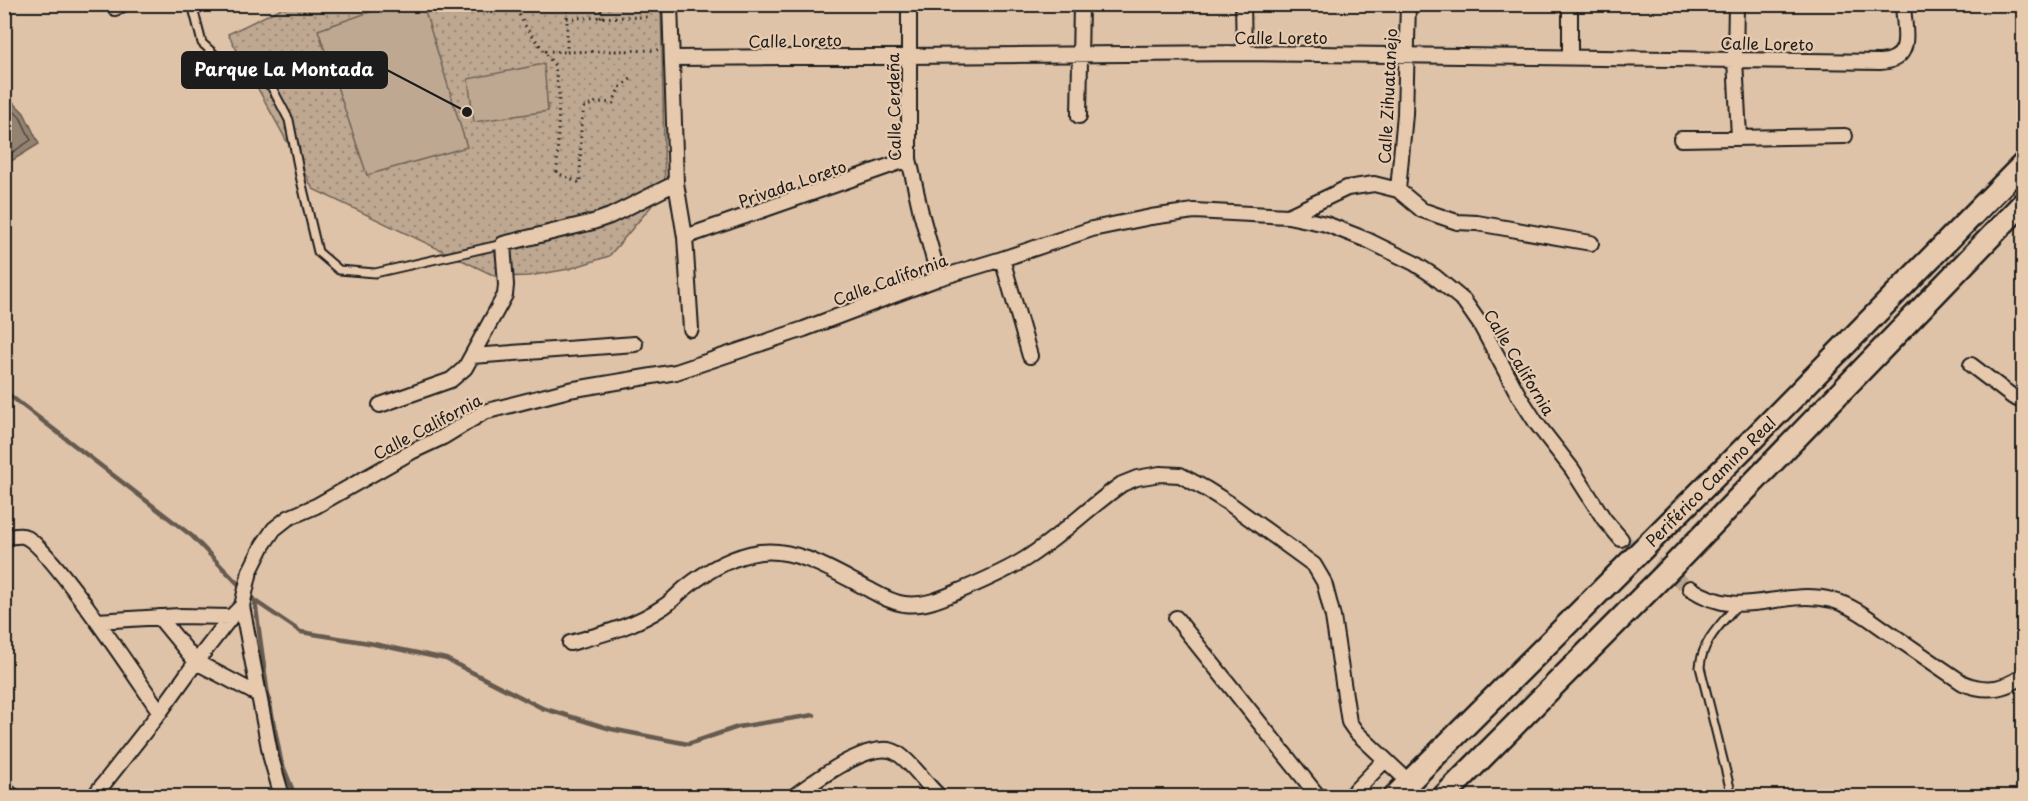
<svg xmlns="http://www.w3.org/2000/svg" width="2028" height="801" font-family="'Playpen Sans',sans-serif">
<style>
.grass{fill:url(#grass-dots);stroke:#6e6256;stroke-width:1.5}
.garden{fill:#bfa891;stroke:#6e6256;stroke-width:1.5}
.water{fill:#958372;stroke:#655a50;stroke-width:1.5}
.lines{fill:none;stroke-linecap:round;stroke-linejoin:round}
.shore{stroke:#4c453e;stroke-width:1.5}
.stream{stroke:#655a50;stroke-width:4.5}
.minor-tunnel{stroke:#b8a28c;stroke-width:14;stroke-dasharray:14 7;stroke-linecap:butt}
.service-casing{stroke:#1c1c1c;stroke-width:11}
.minor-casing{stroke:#1c1c1c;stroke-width:18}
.trunk-casing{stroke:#1c1c1c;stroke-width:26}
.path{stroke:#1c1c1c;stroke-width:3;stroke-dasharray:1.5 4.5;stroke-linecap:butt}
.service{stroke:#e7caae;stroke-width:7}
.minor{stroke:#e7caae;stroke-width:14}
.trunk{stroke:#e7caae;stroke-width:21}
.labels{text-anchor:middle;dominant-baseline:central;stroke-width:4.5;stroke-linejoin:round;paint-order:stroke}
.street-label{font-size:16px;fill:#1c1c1c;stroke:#e7caae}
.leader{fill:none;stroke:#1c1c1c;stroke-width:2}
.callout-dot{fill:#1c1c1c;stroke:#e7caae;stroke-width:2}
.callout{fill:#1c1c1c;stroke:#1c1c1c;stroke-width:2}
.callout-label{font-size:18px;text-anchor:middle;font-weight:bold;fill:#fff}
</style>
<defs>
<pattern id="grass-dots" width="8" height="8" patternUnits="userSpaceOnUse" patternTransform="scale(1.5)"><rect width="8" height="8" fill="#bfa891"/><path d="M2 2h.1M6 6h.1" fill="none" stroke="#9a8876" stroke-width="1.8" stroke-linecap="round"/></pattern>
</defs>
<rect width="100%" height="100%" fill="#dfc3a8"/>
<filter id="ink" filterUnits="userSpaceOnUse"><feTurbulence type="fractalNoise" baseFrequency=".0167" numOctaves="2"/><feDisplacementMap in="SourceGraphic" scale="12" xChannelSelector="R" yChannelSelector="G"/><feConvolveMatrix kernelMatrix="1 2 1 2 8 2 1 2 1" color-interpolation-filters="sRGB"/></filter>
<g filter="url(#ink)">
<!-- grass -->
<path class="grass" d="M288,5H661L665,190L609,256L569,269L529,276L497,277L313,189L228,34Z"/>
<!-- garden -->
<path class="garden" d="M390,5H423L467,147L367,175L318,30Z
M544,64L548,111L474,122L468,79Z"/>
<!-- water -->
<path class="water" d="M5,94L24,113L39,144L5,165Z"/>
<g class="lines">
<!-- shore -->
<path class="shore" d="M4,102L20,117L31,140L4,158"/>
<!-- stream -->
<path class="stream" d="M4,391L192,536L242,588
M248,594L255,601L267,689L281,761L295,796
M255,601L301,632L369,643L446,659L542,708L611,729L688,744L738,727L814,715"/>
<!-- minor-tunnel -->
<path class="minor-tunnel" d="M1621,539L1690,588"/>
<!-- service casing -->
<g class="service-casing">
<path id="service" d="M192,4L202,43L223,62L271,86L289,120L300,176L318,252L339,270L375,273L503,244
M1732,796L1700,667C1702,641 1721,624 1737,605"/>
</g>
<!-- minor casing -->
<g class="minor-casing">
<path id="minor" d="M670,4L676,183L685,237L691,329
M909,4V159L921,213L939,278
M1243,4L1244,53
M1736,4L1735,59L1739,137
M115,8L123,4
M1570,57V4
M672,58L1244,53L1880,62C1915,60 1904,31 1903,4
M1079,116L1081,4
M1681,139L1845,136
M1398,190L1405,114L1408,4
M1288,216L1347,188L1374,184L1398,190L1422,210L1457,222L1477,223L1591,243
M685,237L909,159
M1002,259L1030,356
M472,356L635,344
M1971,365L2013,397L2024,402
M380,405L451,380L465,368L505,295L506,285L503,244L593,222L610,216L676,183
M4,537C10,537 18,535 23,536C48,542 140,684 160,712
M1690,588C1742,623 1779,587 1832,600C1854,606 1872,621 1891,634C1915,650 1939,667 1963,683C1984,692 2005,690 2024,675
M242,606L271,758L282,796
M159,617L196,662L259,695
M1176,618L1318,796
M97,621L179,616L231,617
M570,643C603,634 635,626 663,607C671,602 677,595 684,589C705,572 732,556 760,552C798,547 838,574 870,590C881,596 891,602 904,604C925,607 945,597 964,589C985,580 1006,571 1025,559C1060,537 1089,507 1122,484L1137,478L1160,474L1180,475L1206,489L1230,504L1314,565L1324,582L1333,617L1349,722L1356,732L1409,782
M4,789L13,796
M94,796L160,712L196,662L231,617L242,606L250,571L263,545L274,529L288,518L316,506L413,451L443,437L484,412L569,390L676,372L804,329L939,278L1002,259L1092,229L1151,217L1194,211L1288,216L1326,224L1367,240L1414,263L1434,276L1464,301L1480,324L1519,396L1537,424L1572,469L1604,519L1621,539
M794,796C814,782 872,737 897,753C914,764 924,783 939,796
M1350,796L1385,760"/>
</g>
<!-- trunk casing -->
<g class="trunk-casing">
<path id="trunk" d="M1395,796L1747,445L2024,163
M1444,796L1664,575L2024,202"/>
</g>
<!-- path -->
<path class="path" d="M514,4L524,24L555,66L559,95L557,173L580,183L581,126L584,108L596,102L613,103L619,88L632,78
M567,4V52L658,50
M601,4V18
M567,18L647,17
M545,51L567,52"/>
<!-- service -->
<use href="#service" class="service"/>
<!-- minor -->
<use href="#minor" class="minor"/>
<!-- trunk -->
<use href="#trunk" class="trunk"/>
</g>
</g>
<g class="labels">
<!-- street labels -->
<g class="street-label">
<text x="1281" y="37">Calle Loreto</text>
<text transform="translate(795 40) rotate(-1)">Calle Loreto</text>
<text transform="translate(1767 43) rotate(1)">Calle Loreto</text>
<text transform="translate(1387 96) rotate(-87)">Calle Zihuatanejo</text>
<text transform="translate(893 107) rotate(-91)">Calle Cerdeña</text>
<text transform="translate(792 183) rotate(-19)">Privada Loreto</text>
<text transform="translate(890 279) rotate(-20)">Calle California</text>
<text transform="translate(1520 362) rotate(59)">Calle California</text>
<text transform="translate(427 426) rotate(-28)">Calle California</text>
<text transform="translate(1710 481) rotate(-45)">Periférico Camino Real</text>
</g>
</g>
<!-- callouts -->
<path class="leader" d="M467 112L387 70"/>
<circle class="callout-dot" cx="467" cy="112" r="6"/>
<rect class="callout" x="182" y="52" width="205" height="36" rx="6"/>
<g class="callout-label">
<text x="284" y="76">Parque La Montada</text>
</g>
<!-- margin -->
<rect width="2028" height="801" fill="none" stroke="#e7caae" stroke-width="24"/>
<rect x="12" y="12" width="2004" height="777" fill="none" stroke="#1c1c1c" stroke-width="2" filter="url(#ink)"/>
</svg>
